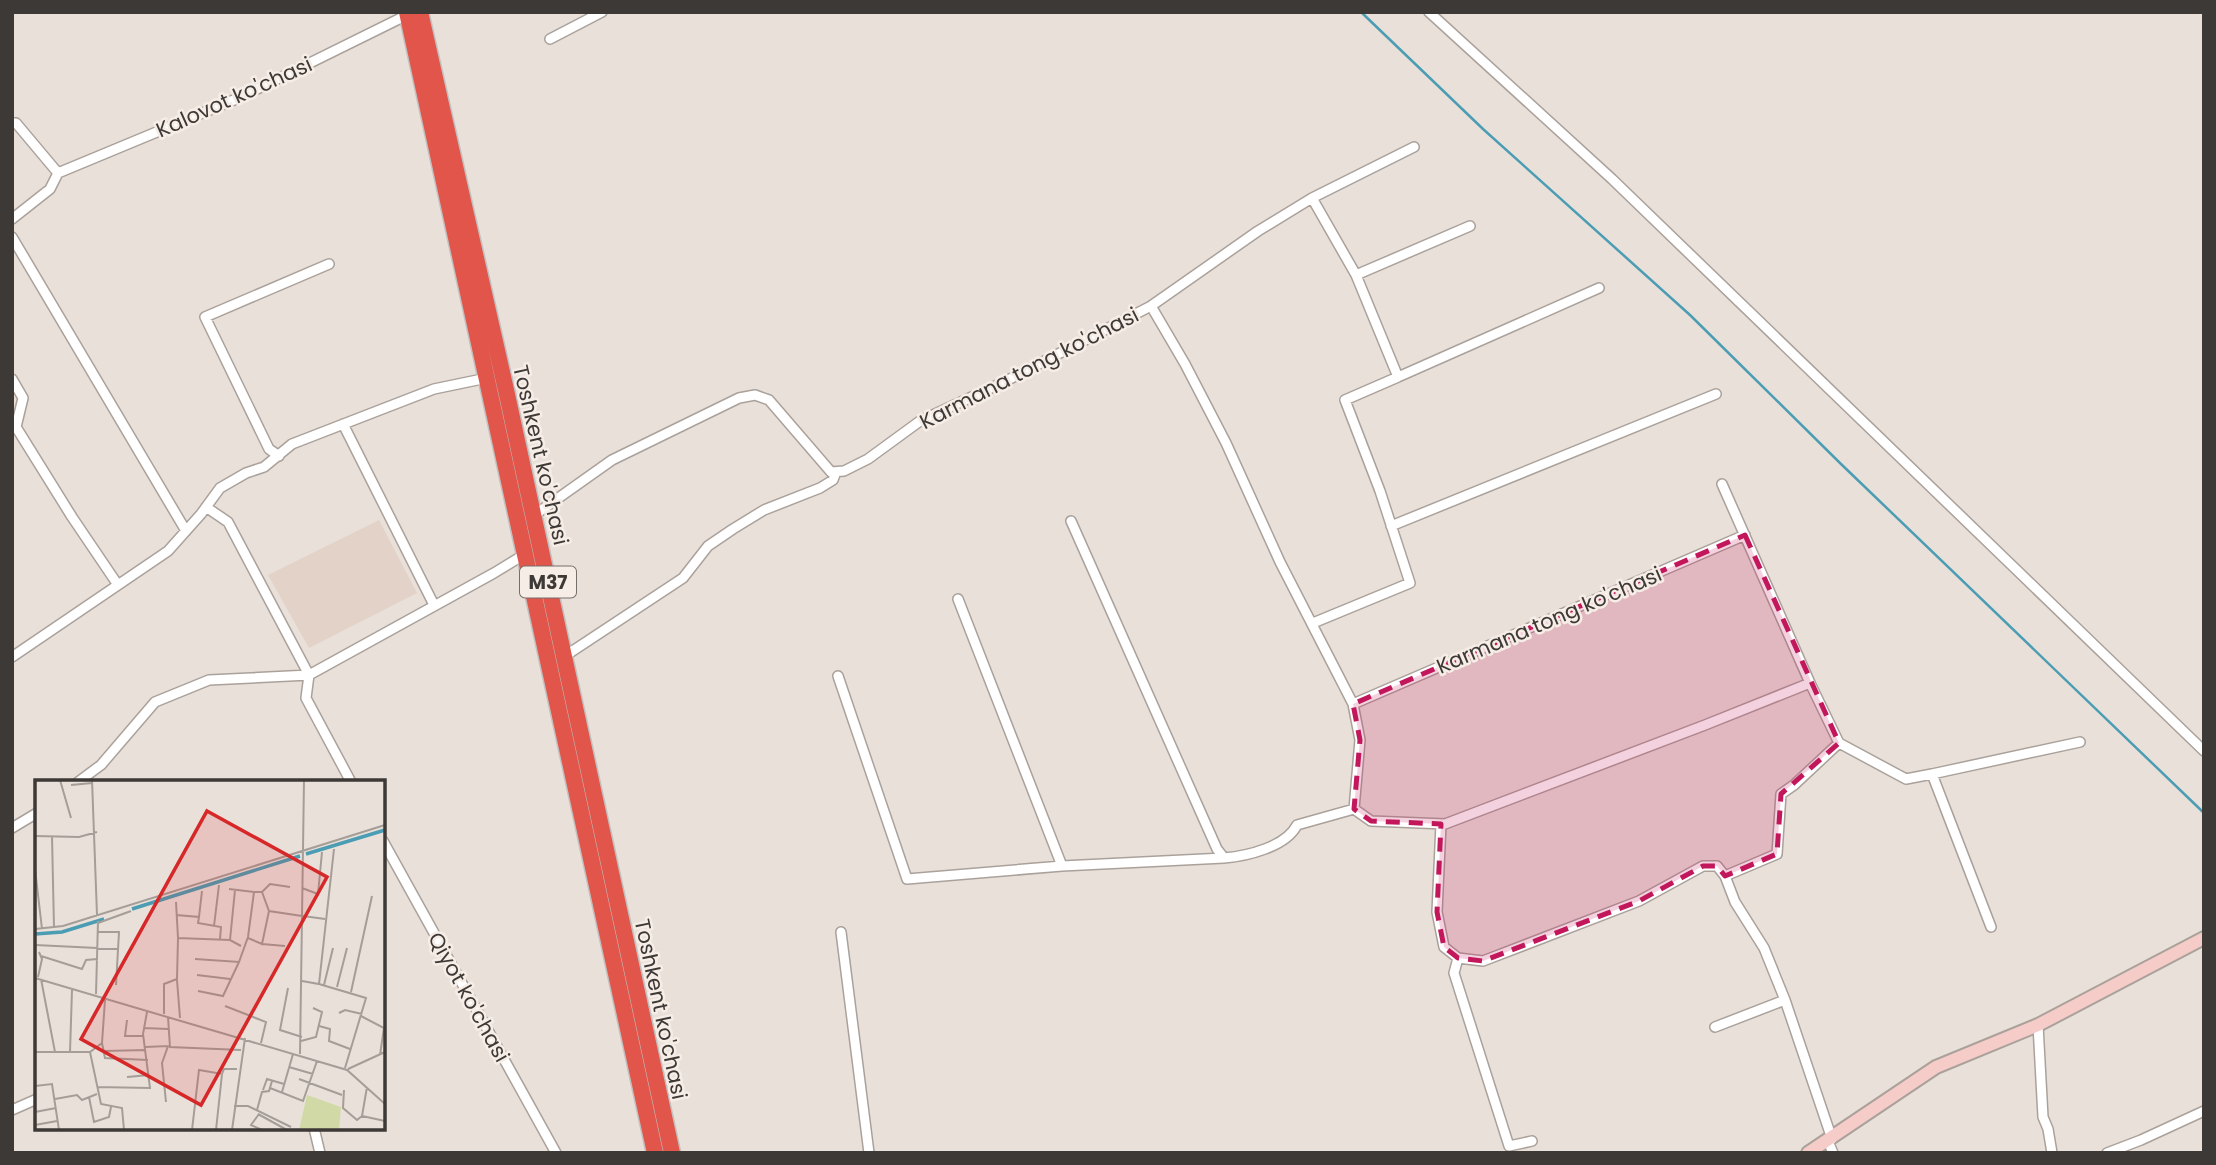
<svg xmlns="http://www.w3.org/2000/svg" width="2216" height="1165" font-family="Poppins,sans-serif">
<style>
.built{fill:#e3d2c8}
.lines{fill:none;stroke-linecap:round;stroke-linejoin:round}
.stream{stroke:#4b9db3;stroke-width:2.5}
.street-casing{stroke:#aaa19b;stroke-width:12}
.secondary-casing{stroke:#aaa19b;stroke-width:16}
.highway-casing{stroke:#c1c0bf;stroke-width:19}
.street{stroke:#fff;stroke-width:9}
.secondary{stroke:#f6ccc9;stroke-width:12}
.highway{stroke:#e1554a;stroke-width:16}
.marked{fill:#c2185b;fill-opacity:0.2;stroke:#c2185b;stroke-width:5;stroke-dasharray:14 9;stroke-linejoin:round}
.labels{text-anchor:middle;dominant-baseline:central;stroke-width:5;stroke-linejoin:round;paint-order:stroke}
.shield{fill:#f7ede7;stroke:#756f6b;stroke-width:2}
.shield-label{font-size:19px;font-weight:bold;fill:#3d3936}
.street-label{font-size:21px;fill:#3d3936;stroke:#f7ede7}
.inset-river{fill:none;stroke:#4b9db3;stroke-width:3.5}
.inset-road{fill:none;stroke:#a59d98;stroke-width:2}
.view{fill:#d62828;fill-opacity:0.15;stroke:#d62828;stroke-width:3.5}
.inset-edge{fill:none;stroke:#3d3936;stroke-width:3.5}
</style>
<rect width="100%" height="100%" fill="#eae0da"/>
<!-- built -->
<path class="built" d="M379,520L417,593L309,648L268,575Z"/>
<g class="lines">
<!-- stream -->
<path class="stream" d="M1361,12L1483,129L1690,315L1841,464L2204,813"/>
<!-- street casing -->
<g class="street-casing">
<path id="street" d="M1429,12L1612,179L2204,751
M550,39L602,12
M12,123H16L58,173L241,97L407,15
M1312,198L1356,275L1398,377L1345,400L1380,491L1410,583L1313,623
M12,219L50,189L58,173
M12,237L186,531
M1356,275L1470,226
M1151,306L1258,231L1312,198L1414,147
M1398,377L1599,288
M12,379L23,398L16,427L72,517L118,585
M343,424L434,605
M279,456L269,449L205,317L329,264
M1722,484L1810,683
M533,516L612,460L739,398L755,395L769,400L831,472L844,471L868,459L920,421L1004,382L1151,306L1185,364L1226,443L1280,562L1353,704L1360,740L1354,809
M1071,521L1217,849L1224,858C1247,856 1286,847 1297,825L1354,809
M1391,526L1716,394
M958,599L1062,866
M565,656L683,578L708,546L733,529L764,510L820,488L833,480L836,472
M12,657L168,551L201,514L220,488L246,473L264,467L292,444L434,389L487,378
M838,676L907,879L1062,866L1224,858
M1353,704L1745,535
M1839,743L1906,779L1932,774L1991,927
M1932,774L2080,742
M78,782L101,765L155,702L209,680L309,675L228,522L206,507
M351,782L306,698L309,675L494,573L525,554
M1354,809L1371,821L1445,824L1705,725L1810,683L1839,743L1794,785L1781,794L1777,854L1725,876L1735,902L1764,948L1785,1000L1832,1139
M1441,824L1437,912L1444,947L1458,958L1483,961L1639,901L1703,866H1717L1725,876
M12,828L37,813
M383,841L556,1153
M841,932L869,1153
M1458,958L1454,973L1509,1146L1532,1141
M2038,1025L2043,1117L2048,1129L2052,1153
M1715,1027L1785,1000
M12,1110L37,1099
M314,1128L320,1153
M1828,1141L1833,1153
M2107,1153L2141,1140L2204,1111"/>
</g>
<!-- secondary casing -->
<g class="secondary-casing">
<path id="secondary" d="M1808,1153L1936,1067L2038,1025L2204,938"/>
</g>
<!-- highway casing -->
<g class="highway-casing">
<path id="highway" d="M407,12L655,1153
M420,12L506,390L672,1153"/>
</g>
<!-- street -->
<use href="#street" class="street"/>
<!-- secondary -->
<use href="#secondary" class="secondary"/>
<!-- highway -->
<use href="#highway" class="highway"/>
</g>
<!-- marked area -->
<path class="marked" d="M1745,535L1839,743L1781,794L1777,854L1725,876L1717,866H1703L1639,901L1483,961L1458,958L1444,947L1437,912L1441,824L1371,821L1354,809L1360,740L1353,704Z"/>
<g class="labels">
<!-- shield labels -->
<rect class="shield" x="520" y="566.5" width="56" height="31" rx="5"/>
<g class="shield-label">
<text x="548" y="582">M37</text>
</g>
<!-- street labels -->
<g class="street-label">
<text transform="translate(234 97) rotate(-24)">Kalovot ko'chasi</text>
<text transform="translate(1029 368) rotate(-27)">Karmana tong ko'chasi</text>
<text transform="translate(541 455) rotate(77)">Toshkent ko'chasi</text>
<text transform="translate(1549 620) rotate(-23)">Karmana tong ko'chasi</text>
<text transform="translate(469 997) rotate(61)">Qiyot ko'chasi</text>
<text transform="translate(661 1009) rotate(78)">Toshkent ko'chasi</text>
</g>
</g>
<!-- overview -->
<g transform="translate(35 780)">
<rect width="350" height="350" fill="#eae0da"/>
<path d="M272,315L306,327L304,350H264Z" fill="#d1daa6"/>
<path class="inset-river" d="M271,74L350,50M97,129L265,76M0,154L27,152L69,139"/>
<path class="inset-road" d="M25,0L36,38M57,0L62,135M36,5L57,3M0,56L44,57L62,52M17,56L19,148M0,89L7,149M267,108L283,114L287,72M194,109L219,112M227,112L235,104L255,107M141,122L143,158M141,135L164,137L163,143L186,147L185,159M268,136L290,139M164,137L167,111M63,143L96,131M179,146L184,105M0,149L28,146L350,45M63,152H84L81,205M213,158L227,164L234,131M195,160L200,110M227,164L250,166M0,165L83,169M6,176L47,189L51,180L63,179M160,179L204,182L213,157L219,112H227L234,131L267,136M162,195L195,199M3,197L7,179L4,172M0,198L312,290L350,324M6,199L20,272M142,200L145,238M267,201L284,204L299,69M284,204L331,218L310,288M289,205L298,168M302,207L312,168M253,208L245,250L267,257M163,211L188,216L204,182M316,212L337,116M61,214L63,141M190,226L231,242L226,263M304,233L310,230L327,234M129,234V204L142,199L143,158L195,160L206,166M326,236L349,248L345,275M133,237L135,267L206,270M92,240L90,256H109M284,246L295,249L294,261L315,269M109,248L133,249M266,261L281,257L287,232L278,228M67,263L70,278L113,280M110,267L133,266L127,283L131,322M69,271L111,270M0,272H55L67,263L70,220M35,272L37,210M55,272L66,324L87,328L89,350M265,274L269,0M254,287L278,294M313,289L350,272M92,297L114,295M264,299L307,315M0,306L17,304L24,350M62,307L115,308L108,254L112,232M332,307L327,336L350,341M235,308L268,321L282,281M228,310L232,299L249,304M309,310L308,328L322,340L327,336M247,312L258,274M54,317L59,342L74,337L76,327M20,319L42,315L47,320L62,314M199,326H213L256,347M222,330L227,312L234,311L237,301M0,332L21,328M223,334L252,350M224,334L216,345L227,350M0,345L22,341M56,350H84M157,350L164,290L187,294L189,289H202M181,350L187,294M197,350L210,258"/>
<path class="view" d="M172,31L292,97L166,325L46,259Z"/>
<rect width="350" height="350" class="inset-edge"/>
</g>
<!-- border -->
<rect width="2216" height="1165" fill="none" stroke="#3d3936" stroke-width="28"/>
</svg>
